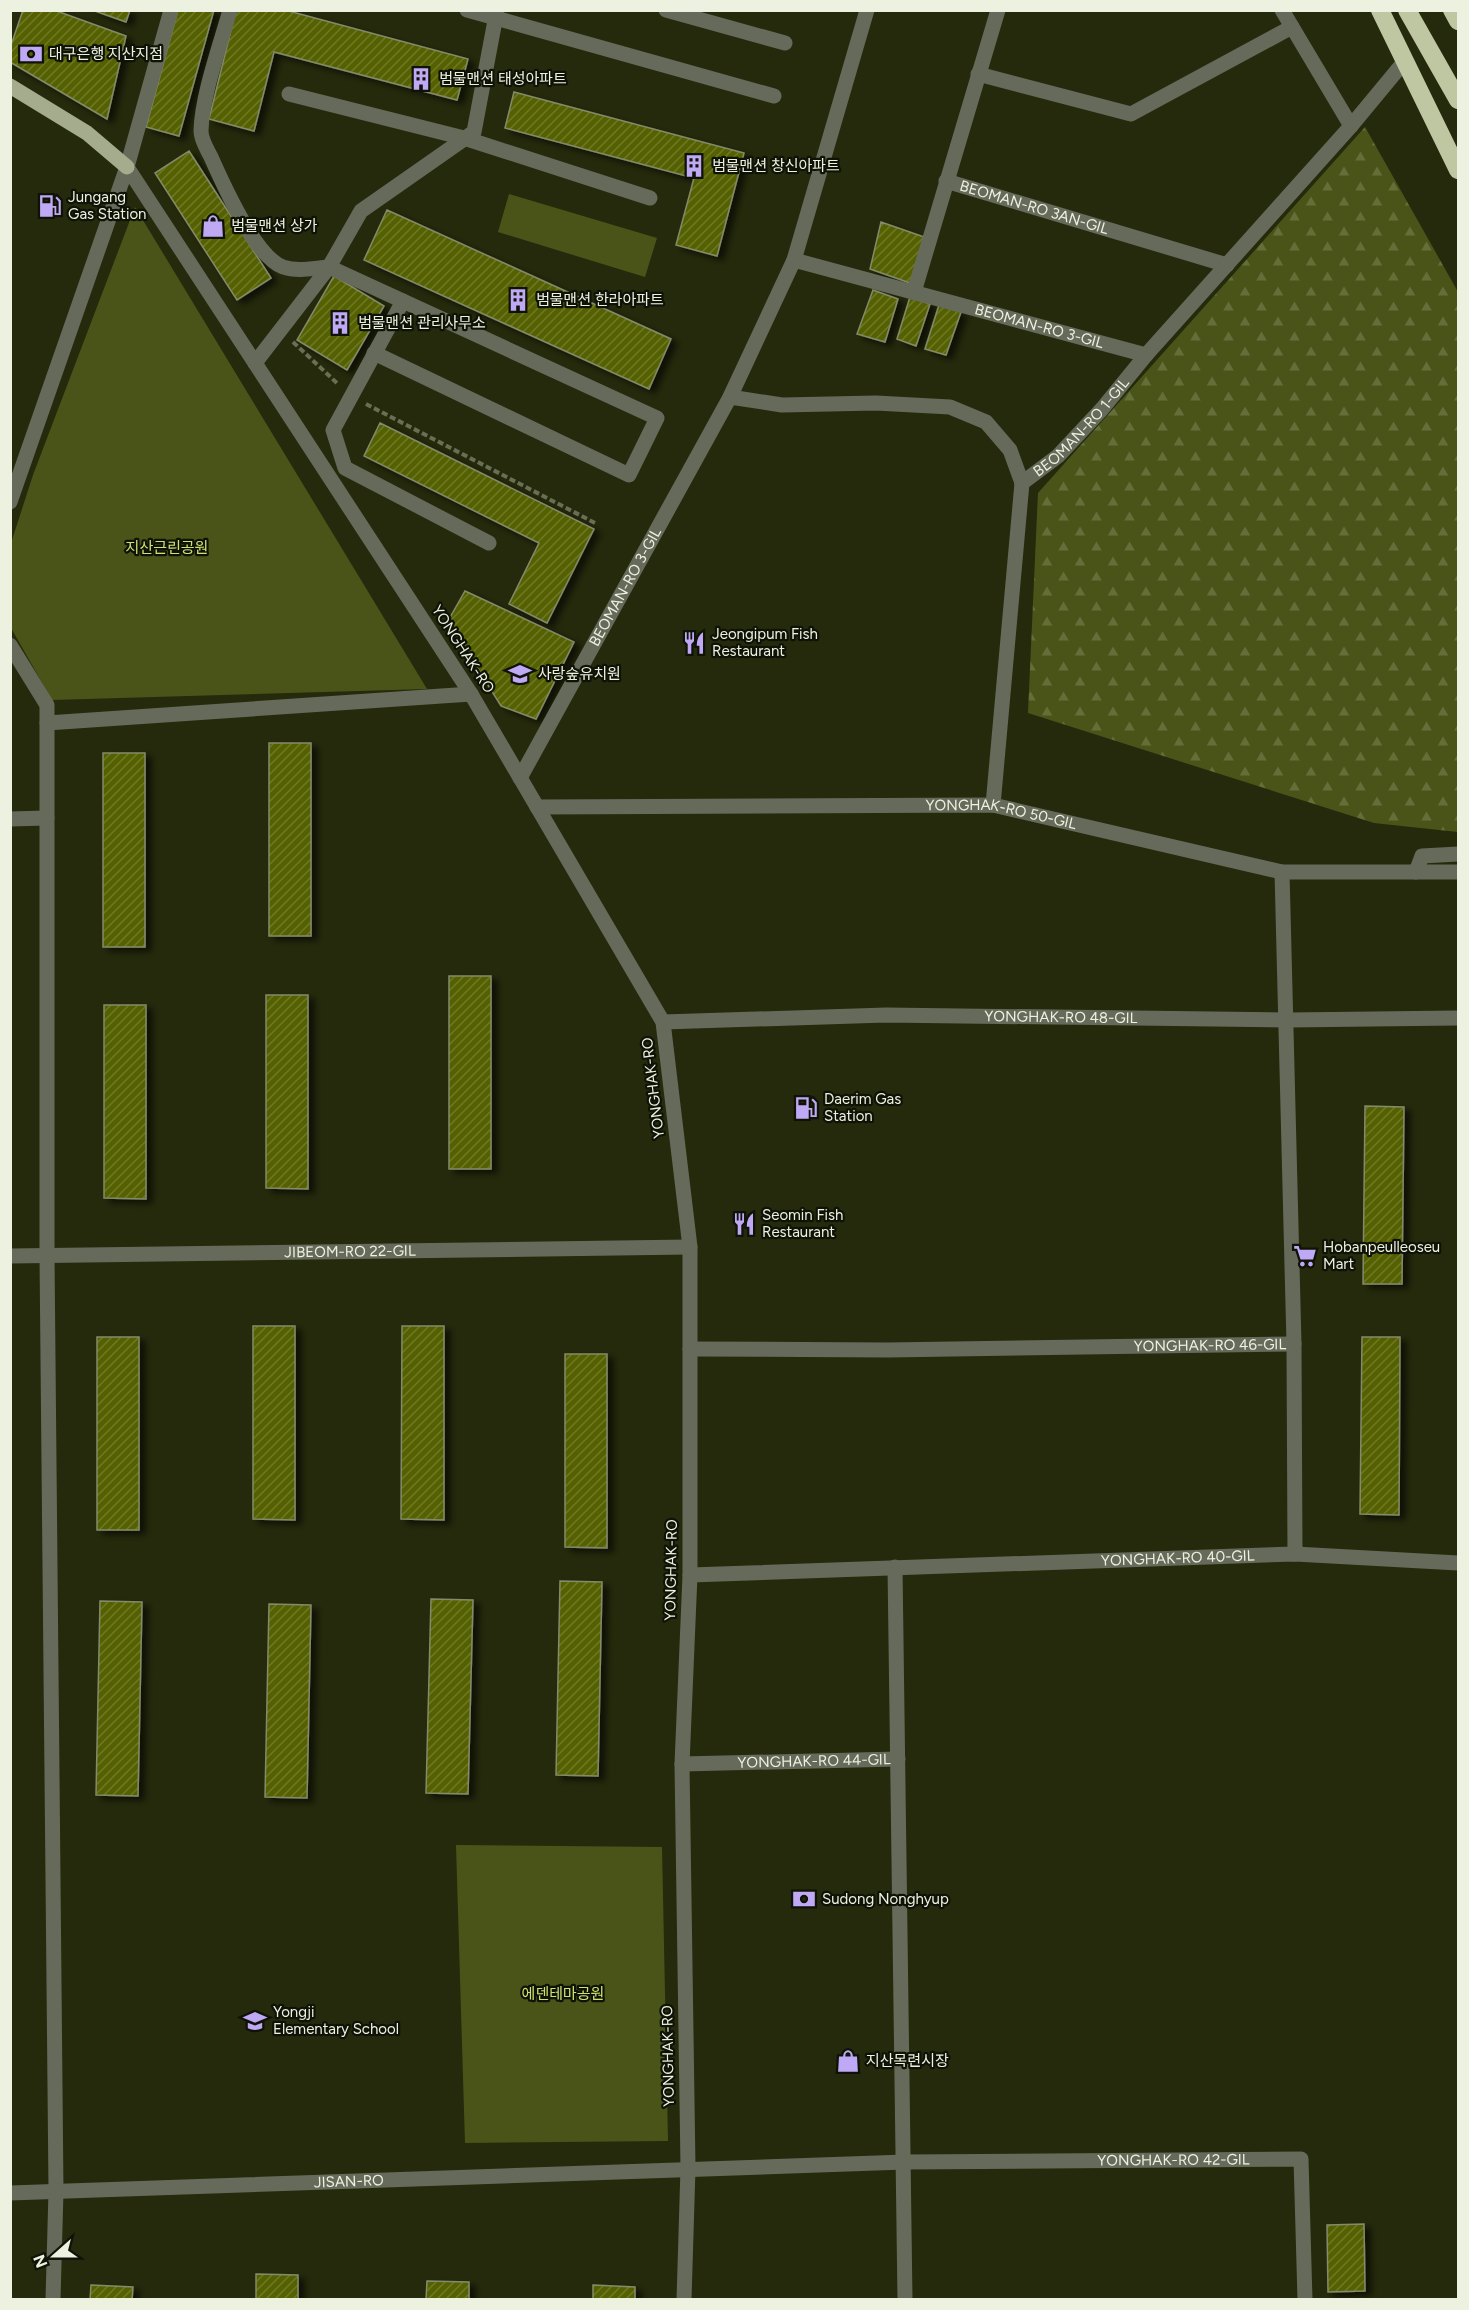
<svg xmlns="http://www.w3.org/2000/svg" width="1469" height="2310" font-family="Figtree,'Noto Sans KR',sans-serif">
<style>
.forest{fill:url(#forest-firs)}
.park{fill:#4b5418}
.building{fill:url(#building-hatch);stroke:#848b6a;stroke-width:1.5;filter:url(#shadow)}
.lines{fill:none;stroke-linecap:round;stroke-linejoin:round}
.path{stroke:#6a6e54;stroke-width:4;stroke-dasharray:6 3;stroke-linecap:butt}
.minor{stroke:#666a5b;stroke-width:15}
.major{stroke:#a5ac8e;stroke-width:15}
.highway{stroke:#bec6a2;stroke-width:18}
.labels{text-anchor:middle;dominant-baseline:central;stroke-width:4.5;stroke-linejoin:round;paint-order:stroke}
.poi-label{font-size:15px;fill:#edf1df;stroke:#0f1206;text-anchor:start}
.street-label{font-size:15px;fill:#edf1df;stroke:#0f1206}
.park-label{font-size:15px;fill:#cee273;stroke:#0f1206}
</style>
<defs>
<pattern id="forest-firs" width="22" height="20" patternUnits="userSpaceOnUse" patternTransform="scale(1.5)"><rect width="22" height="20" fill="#4b5418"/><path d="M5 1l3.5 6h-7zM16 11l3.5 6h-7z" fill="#656d39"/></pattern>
<pattern id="building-hatch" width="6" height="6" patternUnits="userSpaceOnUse" patternTransform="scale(1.5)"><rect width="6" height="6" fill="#556101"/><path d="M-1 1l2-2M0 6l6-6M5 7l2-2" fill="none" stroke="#6e7826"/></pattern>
<filter id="shadow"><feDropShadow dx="6" dy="4" stdDeviation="3" flood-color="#0009"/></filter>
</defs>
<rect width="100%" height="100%" fill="#252a0c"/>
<!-- forest -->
<path class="forest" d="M1365,127L1458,292V832L1374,823L1028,713L1038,493Z"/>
<!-- park -->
<path class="park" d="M509,194L657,238L645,277L498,232Z
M135,207L427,689L52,700L11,628V543L33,475Z
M456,1845L662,1847L668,2141L465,2143Z"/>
<!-- building -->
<path class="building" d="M23,10H54L126,36L107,119L10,62V48Z
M92,10H130L126,22Z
M178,10H214L179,136L146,127Z
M236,10H285L468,59L457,100L274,52L254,131L209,119Z
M514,92L744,153L717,256L676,245L694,178L505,128Z
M189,151L271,278L237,300L155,173Z
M387,210L671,339L649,389L364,260Z
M881,222L924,237L910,283L870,269Z
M334,276L384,306L347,370L297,340Z
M873,290L898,299L885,342L857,334Z
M910,297L930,304L916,346L897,339Z
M939,305L961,312L946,355L925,349Z
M380,423L594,529L547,623L509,604L539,543L364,456Z
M465,591L574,642L536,719L501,706L448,621Z
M269,743H311V936H269Z
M103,753H145V947H103Z
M449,976H491V1169H449Z
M266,995H308V1189L266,1188Z
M104,1005H146V1199L104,1198Z
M1365,1106L1404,1107L1402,1284H1363Z
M253,1326H295V1520L253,1519Z
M402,1326H444V1520L401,1519Z
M97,1337H139V1530H97Z
M1362,1337H1400L1399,1515L1360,1514Z
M565,1354H607V1548L565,1547Z
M560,1581L602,1582L598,1776L556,1775Z
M431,1599L473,1600L468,1794L426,1793Z
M100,1601L142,1602L138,1796L96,1795Z
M269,1604L311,1605L307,1798L265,1797Z
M1364,2224L1365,2291L1328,2292L1327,2225Z
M256,2274L298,2275V2300H256Z
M427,2281L469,2282V2300H426Z
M91,2285L133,2287L132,2300H90Z
M593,2285L635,2287V2300H593Z"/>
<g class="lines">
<!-- path -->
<path class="path" d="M293,342L338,384
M366,404L597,524"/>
<!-- minor -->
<g class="minor">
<path d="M230,10C220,46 202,95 201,131C201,140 207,149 211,157C223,184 255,257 283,267C298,272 314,268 329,267L657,418L629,475L374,353"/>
<path d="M467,10L774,96"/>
<path d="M666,10L785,43"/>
<path d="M1282,10L1351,126L1404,62"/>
<path d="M978,74L1131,114L1292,27"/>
<path d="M289,94L464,138L650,198"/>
<path d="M127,167L471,694L663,1022L690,1247V1575L682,1764L688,2168L684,2300"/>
<path id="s1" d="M946,181L1227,265"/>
<path id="s2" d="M794,260L1146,355"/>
<path d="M914,292L998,10"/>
<path d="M403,301L333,430L345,468L489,543"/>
<path d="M255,363L329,267L361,211L474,132L497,10"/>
<path d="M730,397L782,405L876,403L950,407L986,422L1010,450L1022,483"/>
<path d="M10,502L127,167L171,10"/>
<path d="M10,645L47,705V1255L56,2191L53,2300"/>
<path d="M47,723L471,694"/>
<path id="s3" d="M520,778L730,397L794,260L867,10"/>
<path id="s4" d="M993,805L1022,483L1058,456L1102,409L1146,355L1351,126"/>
<path id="s5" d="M537,807L993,805L1282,872H1458"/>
<path d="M10,819L47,818"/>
<path d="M1282,872L1294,1344L1295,1554"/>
<path d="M1416,872L1422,856L1458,854"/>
<path id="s6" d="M663,1022L886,1015L1287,1020L1458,1018"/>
<path id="s7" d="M10,1256L690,1247"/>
<path id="s8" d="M690,1349L888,1350L1294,1344"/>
<path d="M895,1567L905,2300"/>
<path id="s9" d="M690,1575L1295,1554L1458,1563"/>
<path id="s10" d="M682,1764L898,1759"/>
<path id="s11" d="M10,2193L905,2162L1301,2159L1305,2300"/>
</g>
<!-- major -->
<path class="major" d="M10,86L87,133L127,167"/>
<!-- highway -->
<path class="highway" d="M1380,10L1458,170
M1407,10L1458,100
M1452,10L1458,21"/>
</g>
<!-- icons -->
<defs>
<g id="bank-bare" transform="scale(1.8)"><path d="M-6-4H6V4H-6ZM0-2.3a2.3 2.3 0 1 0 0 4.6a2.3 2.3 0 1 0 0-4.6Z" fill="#bfa9f4" stroke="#0f1206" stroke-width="2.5" paint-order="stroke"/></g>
<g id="building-bare" transform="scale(1.8)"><path d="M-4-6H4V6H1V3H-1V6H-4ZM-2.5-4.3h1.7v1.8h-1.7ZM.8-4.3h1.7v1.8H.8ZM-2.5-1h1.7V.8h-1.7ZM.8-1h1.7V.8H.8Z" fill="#bfa9f4" stroke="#0f1206" stroke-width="2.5" paint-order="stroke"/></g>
<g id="fuel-bare" transform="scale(1.8)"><path d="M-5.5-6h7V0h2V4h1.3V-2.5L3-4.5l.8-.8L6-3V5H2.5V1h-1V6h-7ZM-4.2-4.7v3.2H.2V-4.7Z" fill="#bfa9f4" stroke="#0f1206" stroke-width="2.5" paint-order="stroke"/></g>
<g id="shop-bare" transform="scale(1.8)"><path d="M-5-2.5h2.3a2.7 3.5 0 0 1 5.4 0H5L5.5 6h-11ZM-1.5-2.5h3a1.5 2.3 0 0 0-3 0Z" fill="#bfa9f4" stroke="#0f1206" stroke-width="2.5" paint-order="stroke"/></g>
<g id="restaurant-bare" transform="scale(1.8)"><path d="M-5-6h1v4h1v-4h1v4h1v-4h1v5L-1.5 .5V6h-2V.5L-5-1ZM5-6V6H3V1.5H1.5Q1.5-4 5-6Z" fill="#bfa9f4" stroke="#0f1206" stroke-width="2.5" paint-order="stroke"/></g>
<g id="school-bare" transform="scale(1.8)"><path d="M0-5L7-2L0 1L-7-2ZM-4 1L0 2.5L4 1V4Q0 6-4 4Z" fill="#bfa9f4" stroke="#0f1206" stroke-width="2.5" paint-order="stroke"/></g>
<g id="supermarket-bare" transform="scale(1.8)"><path d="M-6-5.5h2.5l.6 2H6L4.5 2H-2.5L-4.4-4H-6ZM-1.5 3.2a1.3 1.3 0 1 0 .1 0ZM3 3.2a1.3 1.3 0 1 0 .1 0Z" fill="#bfa9f4" stroke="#0f1206" stroke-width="2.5" paint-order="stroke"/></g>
</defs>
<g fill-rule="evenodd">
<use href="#bank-bare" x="31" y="54"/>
<use href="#building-bare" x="421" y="79"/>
<use href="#building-bare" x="694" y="166"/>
<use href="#fuel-bare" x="50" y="206"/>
<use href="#shop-bare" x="213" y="226"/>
<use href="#building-bare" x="518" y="300"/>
<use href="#building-bare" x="340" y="323"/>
<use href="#restaurant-bare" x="694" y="643"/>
<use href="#school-bare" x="520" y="674"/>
<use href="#fuel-bare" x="806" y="1108"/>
<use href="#restaurant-bare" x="744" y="1224"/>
<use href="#supermarket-bare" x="1305" y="1256"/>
<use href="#bank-bare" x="804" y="1899"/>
<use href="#school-bare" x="255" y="2021"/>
<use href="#shop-bare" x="848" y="2061"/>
</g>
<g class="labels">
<!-- poi labels -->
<g class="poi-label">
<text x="49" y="54">대구은행 지산지점</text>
<text x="439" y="79">범물맨션 태성아파트</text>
<text x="712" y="166">범물맨션 창신아파트</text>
<text x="68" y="197">Jungang<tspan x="68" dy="17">Gas Station</tspan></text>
<text x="231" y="226">범물맨션 상가</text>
<text x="536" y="300">범물맨션 한라아파트</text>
<text x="358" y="323">범물맨션 관리사무소</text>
<text x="712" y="634">Jeongipum Fish<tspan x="712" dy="17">Restaurant</tspan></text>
<text x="538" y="674">사랑숲유치원</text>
<text x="824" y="1099">Daerim Gas<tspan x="824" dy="17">Station</tspan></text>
<text x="762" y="1215">Seomin Fish<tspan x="762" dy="17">Restaurant</tspan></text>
<text x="1323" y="1247">Hobanpeulleoseu<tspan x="1323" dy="17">Mart</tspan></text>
<text x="822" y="1899">Sudong Nonghyup</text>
<text x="273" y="2012">Yongji<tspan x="273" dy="17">Elementary School</tspan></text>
<text x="866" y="2061">지산목련시장</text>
</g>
<!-- street labels -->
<g class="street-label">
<text stroke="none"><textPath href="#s1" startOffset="92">BEOMAN-RO 3AN-GIL</textPath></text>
<text stroke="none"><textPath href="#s2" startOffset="254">BEOMAN-RO 3-GIL</textPath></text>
<text stroke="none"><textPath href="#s4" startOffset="405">BEOMAN-RO 1-GIL</textPath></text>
<text stroke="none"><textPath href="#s3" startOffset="218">BEOMAN-RO 3-GIL</textPath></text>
<text transform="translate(463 649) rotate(57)">YONGHAK-RO</text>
<text stroke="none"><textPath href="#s5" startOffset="465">YONGHAK-RO 50-GIL</textPath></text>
<text stroke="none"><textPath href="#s6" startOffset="398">YONGHAK-RO 48-GIL</textPath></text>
<text transform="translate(653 1088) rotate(-97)">YONGHAK-RO</text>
<text stroke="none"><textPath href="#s7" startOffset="340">JIBEOM-RO 22-GIL</textPath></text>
<text stroke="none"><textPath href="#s8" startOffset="520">YONGHAK-RO 46-GIL</textPath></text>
<text stroke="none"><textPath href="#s9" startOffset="488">YONGHAK-RO 40-GIL</textPath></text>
<text transform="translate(671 1570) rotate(-89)">YONGHAK-RO</text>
<text stroke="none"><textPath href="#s10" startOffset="132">YONGHAK-RO 44-GIL</textPath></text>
<text transform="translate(668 2056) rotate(-91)">YONGHAK-RO</text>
<text stroke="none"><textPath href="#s11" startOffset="1164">YONGHAK-RO 42-GIL</textPath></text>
<text stroke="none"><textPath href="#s11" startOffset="339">JISAN-RO</textPath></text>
</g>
<!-- park labels -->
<g class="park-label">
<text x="167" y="548">지산근린공원</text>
<text x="563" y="1994">에덴테마공원</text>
</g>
</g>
<!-- border -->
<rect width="1469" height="2310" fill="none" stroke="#edf1df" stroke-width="24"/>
<!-- north arrow -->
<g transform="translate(54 2256) rotate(249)" stroke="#0f1206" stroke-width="4.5" paint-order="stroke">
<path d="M0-4.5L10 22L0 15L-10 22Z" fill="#edf1df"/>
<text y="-9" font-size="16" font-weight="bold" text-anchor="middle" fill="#edf1df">N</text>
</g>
</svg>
